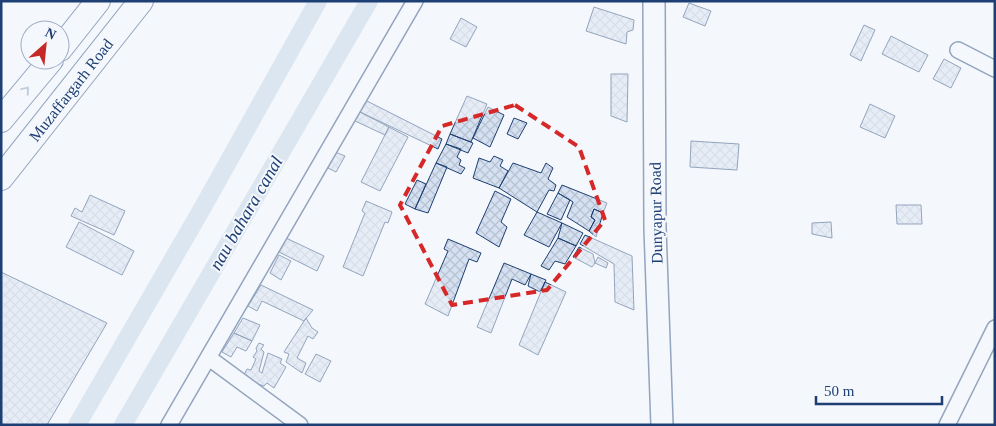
<svg xmlns="http://www.w3.org/2000/svg" width="996" height="426" font-family="Georgia,serif">
<style>
.lines{fill:none;stroke-linecap:round;stroke-linejoin:round}
.canal{stroke:#bed0e5;stroke-width:18}
.building{fill:url(#building-cross-hatch);stroke:#1d3f73}
.street-casing{stroke:#1d3f73;stroke-width:18}
.secondary-casing{stroke:#1d3f73;stroke-width:24}
.primary-casing{stroke:#1d3f73;stroke-width:26}
.street{stroke:#f4f7fb;stroke-width:15}
.secondary{stroke:#f4f7fb;stroke-width:21}
.primary{stroke:#f4f7fb;stroke-width:24}
.oneway{stroke:#889bb7}
.marked{fill:none;stroke:#d62828;stroke-width:4;stroke-dasharray:10 6;stroke-linejoin:round}
.labels{text-anchor:middle;dominant-baseline:central;stroke-width:4;stroke-linejoin:round;paint-order:stroke}
.street-label{font-size:16px;fill:#1d3f73;stroke:#f4f7fb}
.water-label{font-size:18px;font-style:italic;fill:#1d3f73;stroke:#f4f7fb}
</style>
<defs>
<pattern id="building-cross-hatch" width="8" height="8" patternUnits="userSpaceOnUse" patternTransform="scale(1.25)"><rect width="8" height="8" fill="#d5e0f0"/><path d="M0 0l8 8M0 8l8-8" fill="none" stroke="#b6c1d1"/></pattern>
</defs>
<rect width="100%" height="100%" fill="#f4f7fb"/>
<g class="lines">
<!-- canal -->
<path class="canal" d="M77,425L203,207L318,1
M123,425L369,1"/>
</g>
<!-- building -->
<path class="building" d="M689,3L711,11L705,26L683,17Z
M594,7L634,20L633,30L627,32L626,44L586,31Z
M461,18L477,27L466,47L450,39Z
M864,25L875,30L861,61L850,55Z
M891,36L928,55L919,72L882,54Z
M944,59L961,68L951,88L933,79Z
M611,74H628L627,122L611,116Z
M467,96L487,104L471,142L450,134Z
M365,100L442,139L438,149L358,111Z
M870,104L895,116L885,138L860,127Z
M488,107L504,115L490,147L473,138Z
M358,111L389,127L385,135L353,120Z
M514,118L527,123L518,139L507,134Z
M389,127L408,137L380,191L361,182Z
M450,134L473,143L468,153L446,144Z
M691,141L739,144L737,170L690,167Z
M446,144L461,149L457,157L461,160L459,165L465,168L461,174L436,163Z
M335,152L345,156L336,172L328,168Z
M494,156L503,160L500,166L508,171L499,188L473,178L479,158L490,162Z
M436,163L447,167L428,213L415,209Z
M513,163L541,173L546,163L553,168L548,179L556,185L554,191L549,190L537,212L499,188Z
M417,180L426,184L415,209L405,204Z
M562,185L607,203L603,213L594,209L591,217L595,220L589,231L567,217L573,202L558,193Z
M495,191L511,199L501,222L507,227L499,247L476,233Z
M558,193L570,200L561,220L547,214Z
M90,195L125,211L114,235L71,216L75,208L82,212Z
M366,201L392,212L388,223L385,222L363,276L343,267L365,213L362,211Z
M896,205H921L922,224H897Z
M594,209L603,213L596,237L589,231L595,220L591,217Z
M537,212L562,223L549,247L524,235Z
M79,222L134,251L122,275L66,247Z
M831,222L832,238L812,234V223Z
M562,223L583,233L576,246L558,238Z
M585,235L632,256L634,310L615,302L614,264L580,244Z
M286,238L324,256L317,271L279,252Z
M558,238L576,246L565,264L555,261L549,270L541,266Z
M448,239L481,253L477,262L469,259L448,316L425,304L448,251L444,249Z
M579,247L593,254L595,263L592,267L573,257Z
M279,255L291,261L281,280L270,273Z
M598,257L608,263L606,268L595,263Z
M504,263L531,274L525,285L512,279L491,333L477,327Z
M1,272L107,323L47,425H1Z
M531,274L546,280L540,292L528,286Z
M545,282L566,292L538,355L519,345Z
M261,285L313,310L304,321L262,301L257,311L248,306Z
M243,318L260,325L252,341L234,333Z
M306,318L312,328L318,332L313,339L308,336L297,358L306,363L302,373L286,362L289,354L284,352Z
M234,333L252,341L246,351L237,347L231,357L222,352Z
M259,343L264,345L261,349L264,352L259,371L262,373L268,353L282,359L280,363L286,367L274,388L267,383L264,386L255,383L244,375L247,369L251,370L256,359L253,357L257,351L256,348Z
M316,354L331,361L320,382L305,374Z"/>
<g class="lines">
<!-- street casing -->
<g class="street-casing">
<path id="street" d="M958,50L995,69
M209,358L300,425
M169,425L415,1
M947,425L995,328"/>
</g>
<!-- secondary casing -->
<g class="secondary-casing">
<path id="secondary" d="M654,1L655,228L662,425"/>
</g>
<!-- primary casing -->
<g class="primary-casing">
<path id="primary" d="M60,49L98,1
M1,120L51,60
M1,178L141,1"/>
</g>
<!-- street -->
<use href="#street" class="street"/>
<!-- secondary -->
<use href="#secondary" class="secondary"/>
<!-- primary -->
<use href="#primary" class="primary"/>
</g>
<!-- one-way arrows -->
<defs><path id="oneway-chevron" d="M-2-3.5L2.5 0L-2 3.5" fill="none" stroke-width="1.6" stroke-linecap="round" stroke-linejoin="round" transform="scale(1.25)"/></defs>
<use class="oneway" href="#oneway-chevron" transform="translate(26 90) rotate(-50)"/>
<!-- marked area -->
<path d="M0 0H996V426H0ZM515,105L579,147L605,220L547,290L452,305L400,205L442,126Z" fill="#f4f7fb" fill-opacity=".55" fill-rule="evenodd"/>
<path class="marked" d="M515,105L579,147L605,220L547,290L452,305L400,205L442,126Z"/>
<g class="labels">
<!-- street labels -->
<g class="street-label">
<text transform="translate(71 90) rotate(-52)">Muzaffargarh Road</text>
<text transform="translate(656 213) rotate(-91)">Dunyapur Road</text>
</g>
<!-- water labels -->
<g class="water-label">
<text transform="translate(246 213) rotate(-60)">nau bahara canal</text>
</g>
</g>
<!-- border -->
<rect width="996" height="426" fill="none" stroke="#1d3f73" stroke-width="5"/>
<!-- north arrow -->
<g transform="translate(45 45) rotate(27)"><circle r="24" fill="#f4f7fb" stroke="#9eadc5"/>
<path d="M0-4L9 19L0 12L-9 19Z" fill="#c62828"/>
<text y="-8" font-size="14" font-weight="bold" text-anchor="middle" fill="#1d3f73">N</text>
</g>
<!-- scale -->
<path d="M816 396v8h126v-8" fill="none" stroke="#1d3f73" stroke-width="2.5"/>
<text x="824" y="396" font-size="15" fill="#1d3f73" stroke="#f4f7fb" stroke-width="4" paint-order="stroke">50 m</text>
</svg>
